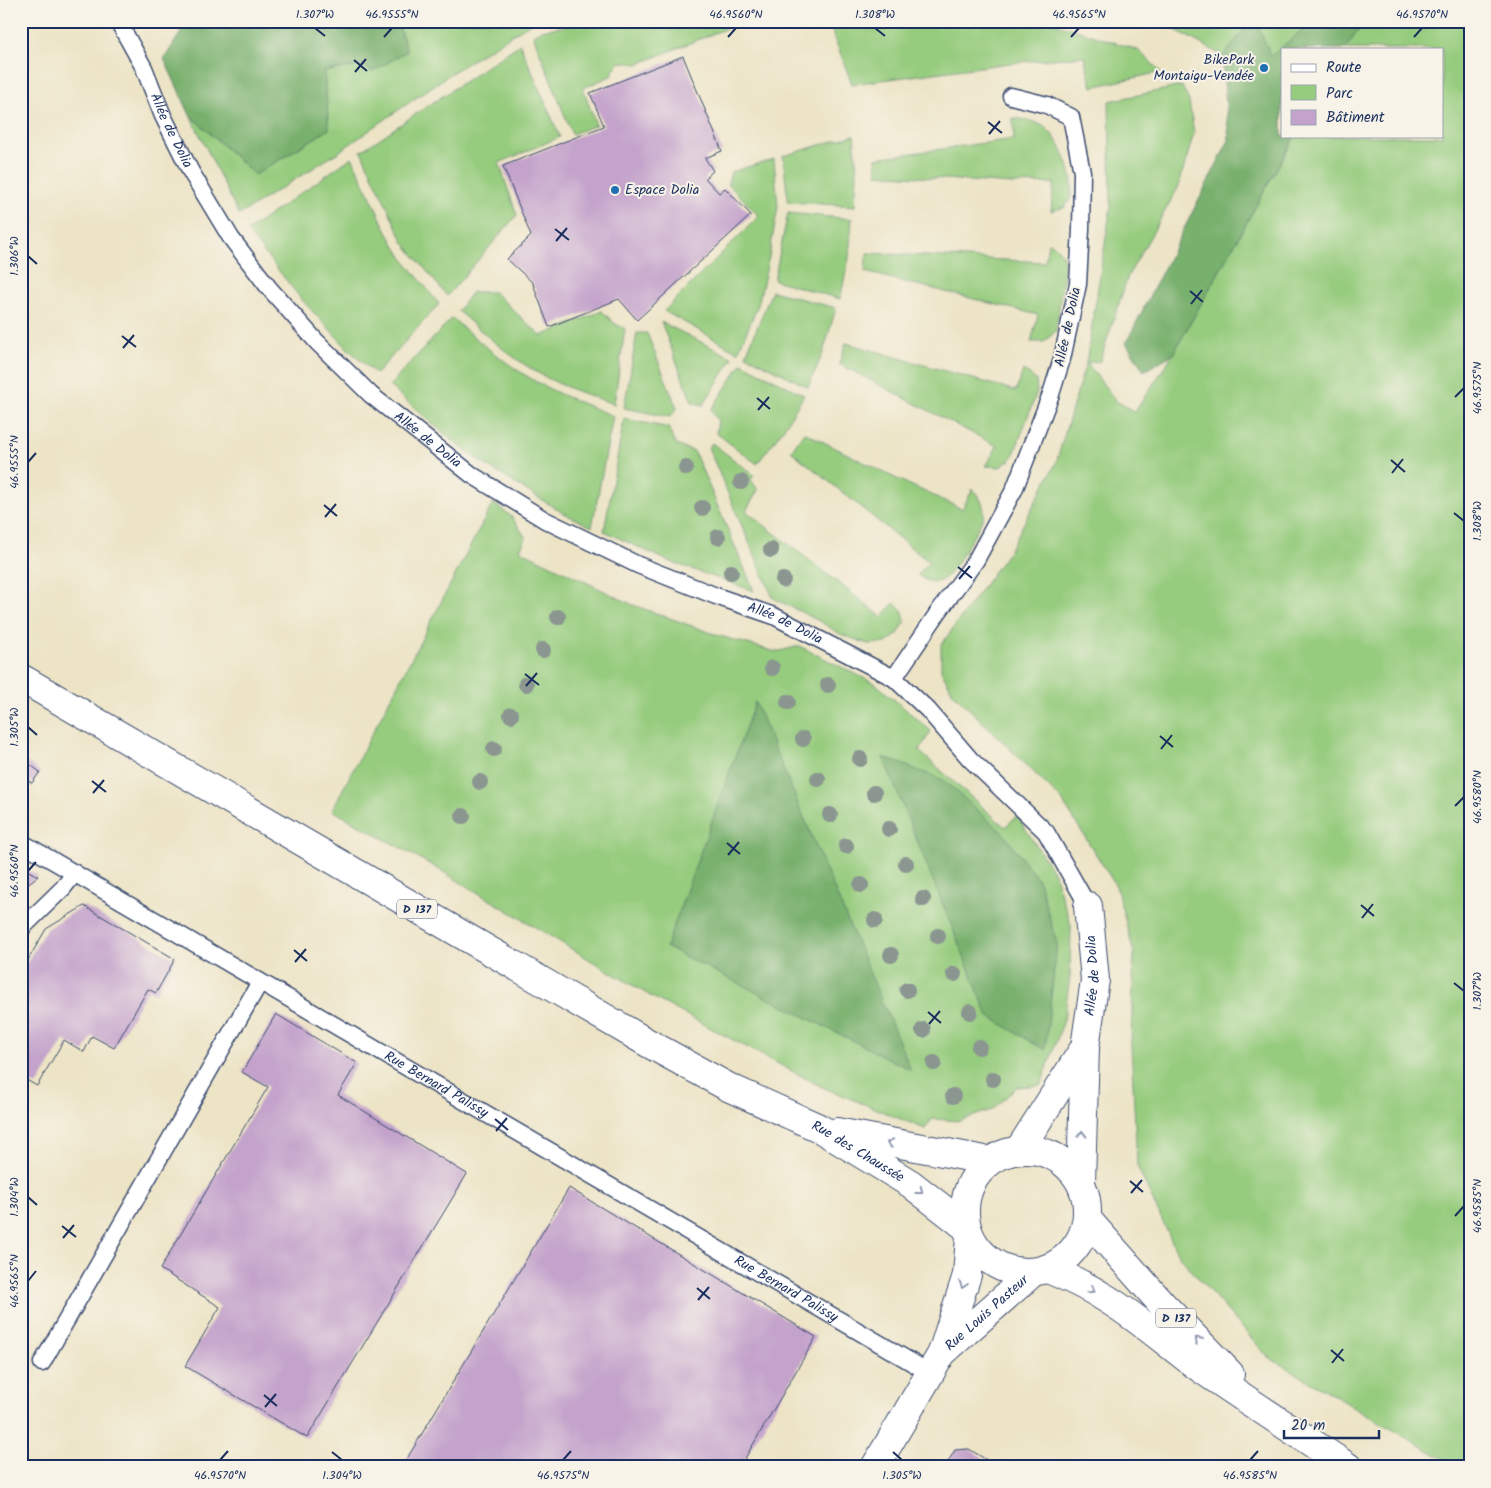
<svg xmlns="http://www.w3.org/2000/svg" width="1491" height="1488" font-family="Kalam,sans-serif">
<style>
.green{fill:#96cc7e;stroke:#587e6e}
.forest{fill:#78b06d;stroke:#4a7066}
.building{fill:#c3a2cb}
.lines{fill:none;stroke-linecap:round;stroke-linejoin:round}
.lane-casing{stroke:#3a4a6e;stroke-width:19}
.street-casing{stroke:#3a4a6e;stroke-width:30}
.primary-casing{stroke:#3a4a6e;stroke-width:30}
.lane{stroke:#fff;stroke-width:16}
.street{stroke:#fff;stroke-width:28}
.primary{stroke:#fff;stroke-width:28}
.tree{fill:#8b9691}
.oneway{stroke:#8d97ae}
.ticks{fill:none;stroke:#1b2f5e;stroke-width:2}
.poi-dot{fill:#1f6fb2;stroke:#f7f3e8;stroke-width:2}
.labels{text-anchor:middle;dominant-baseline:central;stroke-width:4;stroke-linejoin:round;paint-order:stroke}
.shield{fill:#f7f3e8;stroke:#5d6a87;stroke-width:1}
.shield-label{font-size:12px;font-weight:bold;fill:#1b2f5e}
.poi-label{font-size:14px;fill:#1b2f5e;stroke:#f7f3e8;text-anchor:end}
.street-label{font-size:14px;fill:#1b2f5e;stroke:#f7f3e8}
.neatline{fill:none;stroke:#1b2f5e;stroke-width:2}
.ticks-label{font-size:12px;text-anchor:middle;fill:#1b2f5e}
</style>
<rect width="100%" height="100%" fill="#f7f3e8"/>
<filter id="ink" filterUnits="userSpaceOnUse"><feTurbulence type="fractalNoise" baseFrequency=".02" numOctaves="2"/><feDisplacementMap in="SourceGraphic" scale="10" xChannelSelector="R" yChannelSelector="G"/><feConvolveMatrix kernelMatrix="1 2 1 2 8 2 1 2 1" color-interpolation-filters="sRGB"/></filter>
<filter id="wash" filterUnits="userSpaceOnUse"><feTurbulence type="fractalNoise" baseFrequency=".0096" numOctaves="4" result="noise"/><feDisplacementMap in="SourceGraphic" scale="20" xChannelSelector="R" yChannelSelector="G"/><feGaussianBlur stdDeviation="1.12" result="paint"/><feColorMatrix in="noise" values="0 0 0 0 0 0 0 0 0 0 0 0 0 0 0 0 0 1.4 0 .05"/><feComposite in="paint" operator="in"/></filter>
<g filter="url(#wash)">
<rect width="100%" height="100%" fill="#ede4c6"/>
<!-- green -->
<path class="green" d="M397,21H534L453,72L340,151L239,215L190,115L255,175L329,129L324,72L363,65L407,51Z
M593,21H736L737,24L638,64L621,62L613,70V75L583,88L596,125L572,134L533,35L542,30Z
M828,21H1048L1138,50L1161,72L1092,87L1084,56L1010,63L852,84Z
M1159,21H1334L1282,49V88Z
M1365,21H1470V1467H1457L1268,1357L1178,1255L1137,1166L1131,1044L1134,953L1116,886L1061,799L953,693L941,670V645L1009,551L1056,463L1086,363L1111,206L1109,101L1182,86L1189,101L1194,133L1178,188L1128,276L1100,361L1087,363L1116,401L1135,412L1173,354L1295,136H1442V49H1345Z
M520,44L560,137L499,163L517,215L447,296L404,243L361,151Z
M1013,118C1022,119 1035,121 1043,126C1061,138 1076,176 1071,197C1070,200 1067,204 1065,207L1051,211L1054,183L1011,184L877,174L876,158L1014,139Z
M854,135L857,172L855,206L788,202L783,156Z
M352,157L387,232L402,257L439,304L376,374L351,352L302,300L247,231Z
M774,159L778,207L769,257L758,305L738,352L664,311L759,216L728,184L731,172Z
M788,213L852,219L849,258L840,299L774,280Z
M1048,243L1053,244L1060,251L1065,262L1056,331L1044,342H1031L1038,315L865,272L867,253L1045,262Z
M772,291L836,308L823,353L808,387L746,355Z
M472,292H494L541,336L602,311L614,323L625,329L614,404C588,395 562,387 538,373C509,356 483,333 458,311Z
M452,318C475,338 497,357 522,373C550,392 582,403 613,416L592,527L563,513L487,466L459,446L389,386Z
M661,322L733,358L703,405L692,402Z
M637,333H647L677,408L670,417L624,408Z
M846,343L1016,391L1023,370L1036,380L1037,392L1013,457L1001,467L986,466L997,446L839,364Z
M742,363L804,395L784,428L757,464L716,433L718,421L711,410Z
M624,419L670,428C672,445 678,447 694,451L754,591L668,561L604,531Z
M804,432L895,478L962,509L973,489C979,497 984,503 984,514C984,521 953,571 946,577C937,585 926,582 918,575L929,562L791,451Z
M712,443L754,475L751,480L758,490L746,511L882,617L894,603L903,611L905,622L898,634L886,643L868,644L840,634L821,622L773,598L708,447Z
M493,503L511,516L526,538L520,550L633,605L720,636L776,652L799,646L876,684L931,731L919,751L1005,827L1017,816L1054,873L1071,925L1070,976L1064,1020L1041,1085L1017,1087L992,1110L959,1121L932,1119L925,1129L822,1087L652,997L435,867L332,810Z"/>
<!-- forest -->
<path class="forest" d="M175,21H397L407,51L372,72L363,65L324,72L329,129L255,175L190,115L164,59L181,32Z
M1251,21H1256L1271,56L1313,21H1365L1345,49H1282V136H1295L1173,354L1144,371L1126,343L1229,140L1222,58Z
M755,702L911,1070L666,947Z
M883,757L944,780L1003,833L1039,881L1057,944L1045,1050L988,1016Z"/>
<g id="blocks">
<!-- building -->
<path class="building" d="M683,56L722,151L705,158L713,171L705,178L719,193L725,188L751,215L637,320L619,299L549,327L533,284H534L507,259L531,236L503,166L604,126L590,93Z
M28,763L40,772L32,783L21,776V773Z
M21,867L38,876L21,889Z
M84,906L175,959L156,993L148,989L114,1048L92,1036L84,1052L64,1040L37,1086L21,1077V972L46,929Z
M276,1014L357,1063L338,1095L467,1174L307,1438L185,1366L220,1307L160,1269L268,1087L242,1072Z
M569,1188L816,1337L740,1467H402Z
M969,1449L998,1467H945L955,1450Z"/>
</g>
</g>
<g filter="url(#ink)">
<use href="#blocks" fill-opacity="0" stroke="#3a4a6e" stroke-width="1"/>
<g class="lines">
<!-- lane casing -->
<g class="lane-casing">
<g id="lane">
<path id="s1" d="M118,21L144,68L163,116L191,172L231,238L269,288L317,342L371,395L472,475L545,520L638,565L716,596L774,616L894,678"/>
<path d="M1011,96L1047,105L1071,117L1082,172L1081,229L1078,284L1062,359L1051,394L1014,490L976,560L937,614L894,678L928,710L970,759L1046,832L1088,906"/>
<path id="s2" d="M21,842L930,1373"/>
<path d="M21,929L63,888L75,873"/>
<path d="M42,1363L260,982"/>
</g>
</g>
<!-- street casing -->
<g class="street-casing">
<g id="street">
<path d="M1019,1150L1085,1047"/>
<path id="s3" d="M1081,1183L1085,1047L1095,980L1088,906"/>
<path id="s4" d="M942,1353L1032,1273"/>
<path d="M875,1467L942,1353L967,1275L970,1237"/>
</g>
</g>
<!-- primary casing -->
<g class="primary-casing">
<g id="primary">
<path id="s5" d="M21,678L648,1043L728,1087L819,1128L911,1184L966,1227"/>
<path d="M837,1132L990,1161"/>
<circle cx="1026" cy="1211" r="61"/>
<path d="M1087,1219L1162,1304L1230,1374"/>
<path d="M1048,1269C1067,1277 1085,1285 1102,1296C1135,1315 1166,1343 1197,1366C1247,1401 1298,1433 1348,1467"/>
</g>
</g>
<!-- lane -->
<use href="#lane" class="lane"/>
<!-- street -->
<use href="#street" class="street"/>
<!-- primary -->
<use href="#primary" class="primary"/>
</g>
<!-- trees -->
<g class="tree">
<circle cx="686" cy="468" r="8"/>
<circle cx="741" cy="482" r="8"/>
<circle cx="702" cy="508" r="8"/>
<circle cx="718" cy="537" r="8"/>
<circle cx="771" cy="550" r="8"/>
<circle cx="731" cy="572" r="8"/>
<circle cx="783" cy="580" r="8"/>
<circle cx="558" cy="617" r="8"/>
<circle cx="543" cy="650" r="8"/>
<circle cx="772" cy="668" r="8"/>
<circle cx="526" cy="684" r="8"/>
<circle cx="828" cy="685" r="8"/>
<circle cx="788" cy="702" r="8"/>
<circle cx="511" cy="715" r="8"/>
<circle cx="803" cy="739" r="8"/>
<circle cx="494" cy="749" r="8"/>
<circle cx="860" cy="759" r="8"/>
<circle cx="818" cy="779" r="8"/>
<circle cx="480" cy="782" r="8"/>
<circle cx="874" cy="793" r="8"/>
<circle cx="830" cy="815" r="8"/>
<circle cx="463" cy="816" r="8"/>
<circle cx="889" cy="829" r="8"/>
<circle cx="846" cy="846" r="8"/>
<circle cx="906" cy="864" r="8"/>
<circle cx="861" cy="885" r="8"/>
<circle cx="923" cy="899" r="8"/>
<circle cx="875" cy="920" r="8"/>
<circle cx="938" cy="936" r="8"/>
<circle cx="891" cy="955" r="8"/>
<circle cx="954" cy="974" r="8"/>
<circle cx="907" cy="990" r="8"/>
<circle cx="970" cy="1012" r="8"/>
<circle cx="923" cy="1030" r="8"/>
<circle cx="979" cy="1047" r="8"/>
<circle cx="934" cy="1063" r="8"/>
<circle cx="993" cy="1079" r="8"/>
<circle cx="953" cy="1096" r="8"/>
</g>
<!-- one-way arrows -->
<defs><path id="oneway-chevron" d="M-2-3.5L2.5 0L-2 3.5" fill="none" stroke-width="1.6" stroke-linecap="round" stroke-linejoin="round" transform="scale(1.25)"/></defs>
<g class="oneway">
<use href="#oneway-chevron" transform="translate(1082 1134) rotate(-89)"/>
<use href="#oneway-chevron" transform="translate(890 1143) rotate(-169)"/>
<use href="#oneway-chevron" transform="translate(920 1191) rotate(38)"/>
<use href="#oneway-chevron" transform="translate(963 1285) rotate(108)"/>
<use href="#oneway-chevron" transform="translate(1092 1290) rotate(30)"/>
<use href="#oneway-chevron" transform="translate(1198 1340) rotate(-135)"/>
</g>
</g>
<!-- ticks -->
<path class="ticks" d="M315,28L325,36M875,28L885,36M384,37L392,28M728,37L736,28M1071,37L1079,28M1414,37L1422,28M354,60L367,71M355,72L366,59M988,122L1002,133M989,134L1000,121M555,229L569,240M556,241L567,228M28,256L37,264M1190,291L1203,302M1191,304L1202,290M122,336L136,347M123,348L134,335M1455,397L1464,388M757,398L770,409M758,410L769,397M1391,460L1405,472M28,462L36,453M1392,473L1403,459M324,505L337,516M1454,513L1464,521M325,517L336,504M958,567L972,578M959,579L970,566M525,674L539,685M526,686L537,673M28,727L37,735M1160,736L1173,747M1161,749L1172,735M92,781L106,792M93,793L104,780M1455,806L1464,797M727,843L740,854M728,855L739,842M28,871L36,862M1361,905L1374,916M1362,918L1373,904M294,950L307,961M295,962L306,949M1454,983L1464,991M928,1012L941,1023M929,1024L940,1011M495,1119L508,1130M496,1131L507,1118M1130,1181L1143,1192M1131,1193L1142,1180M28,1197L37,1205M1455,1216L1464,1206M62,1226L76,1237M63,1238L74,1225M28,1281L36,1271M697,1288L710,1299M698,1300L709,1287M1331,1350L1344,1361M1332,1363L1343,1349M264,1395L277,1406M265,1407L276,1394M332,1452L342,1460M893,1452L902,1460M220,1460L228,1451M563,1460L571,1451M1250,1460L1258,1451"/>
<!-- markers -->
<g class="poi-dot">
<circle cx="1264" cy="68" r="5"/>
<circle cx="615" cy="190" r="5"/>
</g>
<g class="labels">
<!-- shield labels -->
<g class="shield">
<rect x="397" y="899.5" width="40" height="19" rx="4"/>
<rect x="1156" y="1308.5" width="40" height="19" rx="4"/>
</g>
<g class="shield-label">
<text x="417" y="909">D 137</text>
<text x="1176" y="1318">D 137</text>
</g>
<!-- poi labels -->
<g class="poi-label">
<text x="1254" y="60">BikePark<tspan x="1254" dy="16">Montaigu-Vendée</tspan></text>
<text x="625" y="190" text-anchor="start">Espace Dolia</text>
</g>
<!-- street labels -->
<g class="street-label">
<text stroke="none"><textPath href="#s1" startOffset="122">Allée de Dolia</textPath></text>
<text transform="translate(1068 327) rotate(-78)">Allée de Dolia</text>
<text stroke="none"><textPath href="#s1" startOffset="528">Allée de Dolia</textPath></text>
<text stroke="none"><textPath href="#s1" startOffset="932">Allée de Dolia</textPath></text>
<text stroke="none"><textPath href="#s3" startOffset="208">Allée de Dolia</textPath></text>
<text stroke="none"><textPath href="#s2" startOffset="481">Rue Bernard Palissy</textPath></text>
<text stroke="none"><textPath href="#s5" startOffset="962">Rue des Chaussée</textPath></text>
<text stroke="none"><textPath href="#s2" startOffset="886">Rue Bernard Palissy</textPath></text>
<text stroke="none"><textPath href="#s4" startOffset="60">Rue Louis Pasteur</textPath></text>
</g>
</g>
<!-- margin -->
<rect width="1491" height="1488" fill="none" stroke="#f7f3e8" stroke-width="55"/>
<!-- legend -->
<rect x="1281" y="48" width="162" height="90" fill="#f7f3e8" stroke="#9fa5b1"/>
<rect x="1291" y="64" width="25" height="8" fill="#ffffff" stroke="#9fa5b1"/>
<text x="1326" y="72" font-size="15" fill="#1b2f5e">Route</text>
<rect x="1291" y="85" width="25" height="15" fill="#96cc7e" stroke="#9fa5b1"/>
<text x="1326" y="98" font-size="15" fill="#1b2f5e">Parc</text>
<rect x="1291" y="110" width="25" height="15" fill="#c3a2cb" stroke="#9fa5b1"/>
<text x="1326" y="122" font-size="15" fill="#1b2f5e">Bâtiment</text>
<!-- scale -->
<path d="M1284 1430v8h95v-8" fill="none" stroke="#1b2f5e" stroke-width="2.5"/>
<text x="1291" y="1430" font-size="15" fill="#1b2f5e" stroke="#f7f3e8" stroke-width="4" paint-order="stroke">20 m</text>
<rect x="28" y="28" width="1436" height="1432" class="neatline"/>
<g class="ticks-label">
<text x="315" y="18">1.307°W</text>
<text x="392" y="18">46.9555°N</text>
<text x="736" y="18">46.9560°N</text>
<text x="875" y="18">1.308°W</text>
<text x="1079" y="18">46.9565°N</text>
<text x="1422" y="18">46.9570°N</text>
<text transform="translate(14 256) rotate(-90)" y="4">1.306°W</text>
<text transform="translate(1477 388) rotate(-90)" y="4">46.9575°N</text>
<text transform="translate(14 462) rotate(-90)" y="4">46.9555°N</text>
<text transform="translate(1477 521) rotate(-90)" y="4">1.308°W</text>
<text transform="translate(14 727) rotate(-90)" y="4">1.305°W</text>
<text transform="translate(1477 797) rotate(-90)" y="4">46.9580°N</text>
<text transform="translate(14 871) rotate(-90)" y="4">46.9560°N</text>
<text transform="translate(1477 991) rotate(-90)" y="4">1.307°W</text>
<text transform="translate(14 1197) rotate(-90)" y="4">1.304°W</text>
<text transform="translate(1477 1206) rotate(-90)" y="4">46.9585°N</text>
<text transform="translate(14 1281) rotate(-90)" y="4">46.9565°N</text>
<text x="220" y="1479">46.9570°N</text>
<text x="342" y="1479">1.304°W</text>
<text x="563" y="1479">46.9575°N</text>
<text x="902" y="1479">1.305°W</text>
<text x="1250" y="1479">46.9585°N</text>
</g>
</svg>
